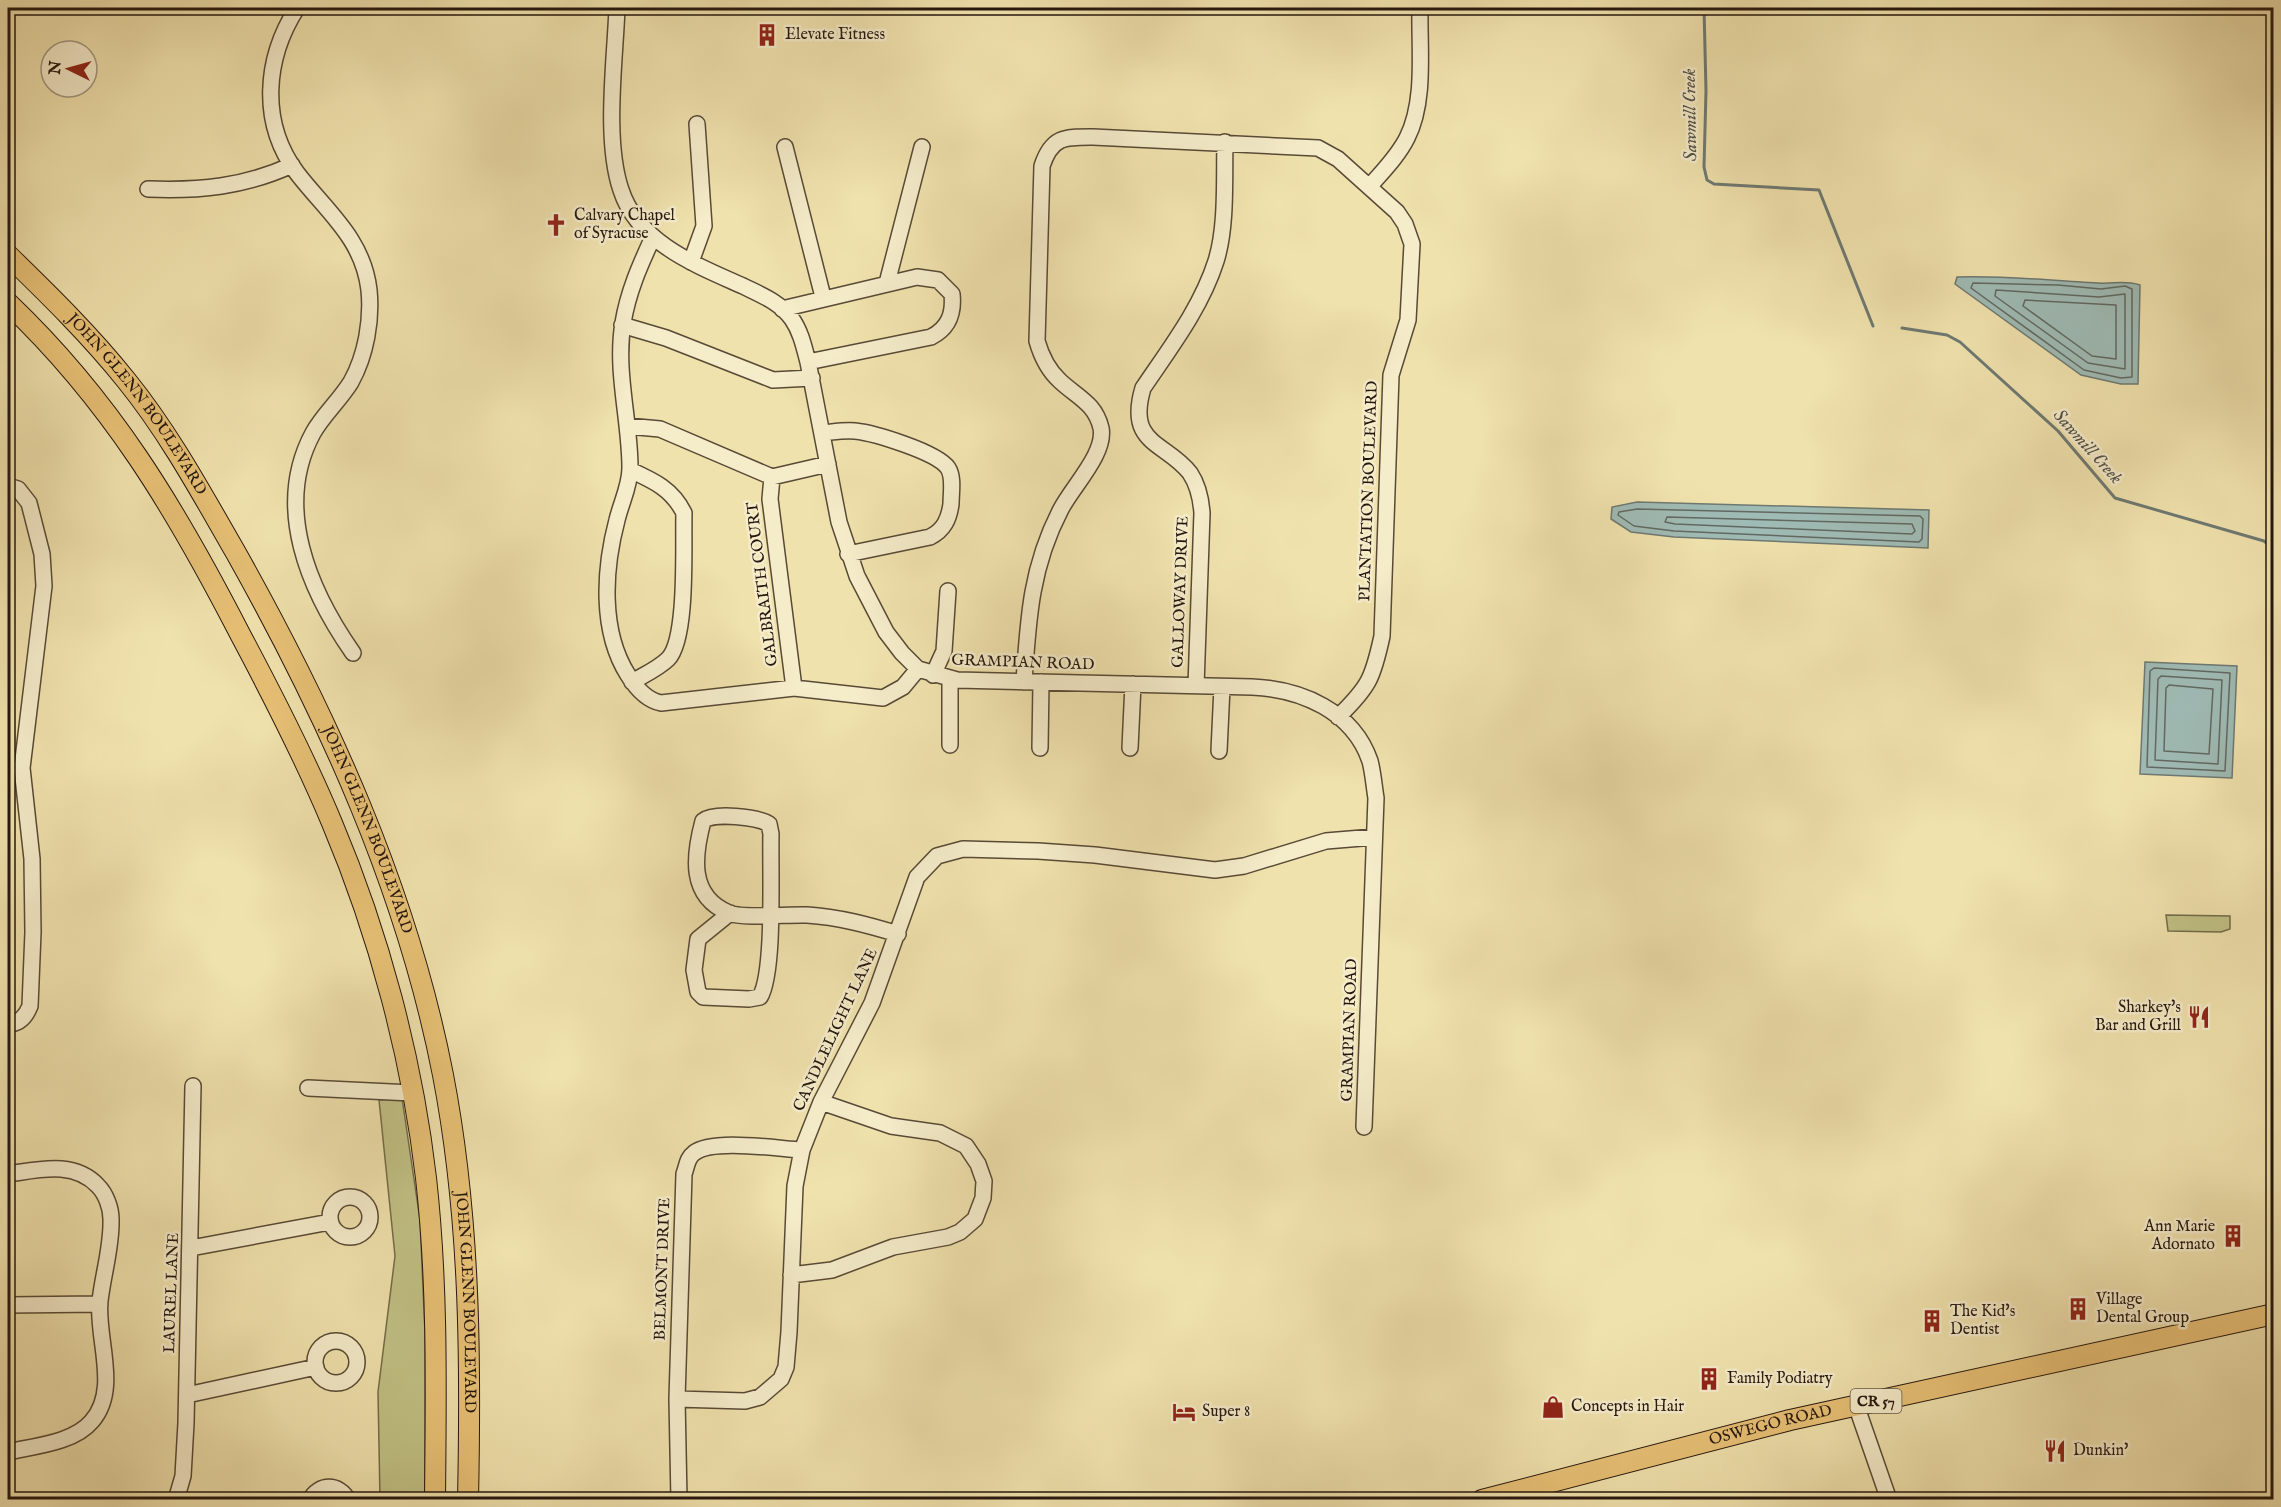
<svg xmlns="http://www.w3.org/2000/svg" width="2281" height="1507" font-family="'IM FELL English',serif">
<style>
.green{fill:#c1c185;stroke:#736c4a;stroke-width:1.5}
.water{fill:#9fbbb5;stroke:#6e7972;stroke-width:1.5}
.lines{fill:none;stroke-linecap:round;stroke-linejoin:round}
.shore{stroke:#626962;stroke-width:1.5}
.stream{stroke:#6e7972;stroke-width:3}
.minor-casing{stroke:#584a36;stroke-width:18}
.major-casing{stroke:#25170e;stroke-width:22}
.minor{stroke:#f5ecca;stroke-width:15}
.major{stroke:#e8c176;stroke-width:20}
.labels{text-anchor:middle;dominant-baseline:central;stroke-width:5;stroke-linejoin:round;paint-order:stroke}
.shield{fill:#f5ecca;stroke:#635746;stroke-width:1.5}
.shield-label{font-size:15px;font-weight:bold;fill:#25170e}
.poi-label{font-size:16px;fill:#25170e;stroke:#f5ecca;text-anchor:start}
.street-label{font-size:16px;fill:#25170e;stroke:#f5ecca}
.water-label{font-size:18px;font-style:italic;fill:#505048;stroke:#f5ecca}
</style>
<rect width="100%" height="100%" fill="#f0e2ad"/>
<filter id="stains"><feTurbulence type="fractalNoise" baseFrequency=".00333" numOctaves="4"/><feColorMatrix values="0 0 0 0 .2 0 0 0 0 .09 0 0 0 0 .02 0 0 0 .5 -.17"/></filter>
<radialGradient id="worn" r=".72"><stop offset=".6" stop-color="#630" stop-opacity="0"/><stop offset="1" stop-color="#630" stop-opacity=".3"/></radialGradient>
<!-- green -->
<path class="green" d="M2166,915L2230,916V929L2221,932L2168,931Z
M402,1098L420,1220L425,1333V1499H380L378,1392L395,1256L379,1100Z"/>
<!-- water -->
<path class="water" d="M1957,277C2004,275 2051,281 2098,283C2114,284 2124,280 2140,285L2138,384H2121L2081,375L1955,284Z
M1637,502L1929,510L1928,548L1674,537L1631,532L1611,519L1612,507Z
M2145,662L2237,666L2232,778L2140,774Z"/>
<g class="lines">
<!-- shore -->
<path class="shore" d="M1973,283L2058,285L2101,289L2125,286L2132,289V377L2121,378L2084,370L1971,288Z
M1996,290L2099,297L2125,294V369L2088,363L1995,296Z
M2025,300L2116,305V359L2092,356L2023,306Z
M1637,509L1920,516L1923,519L1922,539L1919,542L1674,531L1634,526L1618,515L1619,512Z
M1667,517L1912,524L1915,531L1912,534L1675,524L1665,522Z
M2154,668L2230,673L2225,771L2147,767L2150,671Z
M2161,676L2222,680L2218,764L2155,760L2158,679Z
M2169,685L2213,689L2209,754L2164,751L2166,688Z"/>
<!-- stream -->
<path class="stream" d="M1704,8L1706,91L1704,167L1707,180L1714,184L1819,190L1873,326
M1902,328L1947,335L1960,342L2058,431L2115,498L2264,541L2274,549"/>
<!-- minor casing -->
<g class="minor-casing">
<path id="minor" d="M297,8C265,58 259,122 297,173C326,211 363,238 369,290C372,320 366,355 351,382C340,400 323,415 313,433C273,507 309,590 353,653
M617,8C615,61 604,140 621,190C638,243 696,265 743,286C761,295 780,302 792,319C801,332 804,347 808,362L839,522L857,576L886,632L902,653L918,669L957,680L1252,687C1301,689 1353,711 1370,761C1373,772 1374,786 1376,798L1364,1127
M785,147L823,297
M1370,186C1383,171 1398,156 1407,138C1426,101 1419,48 1420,8
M148,189C199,191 244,187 292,165
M653,237C640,265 628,292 623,323C615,371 630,420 630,468C630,486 621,503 617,520C604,569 600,631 628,675C636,688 646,700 661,703L794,688L883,698L903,687L918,669
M691,262L704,226L697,124
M887,283L922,147
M782,309L917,277L938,280L952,294C954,313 949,328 931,337L808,362
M622,325L666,338L773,380L812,378
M627,426L660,429L772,477L828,464
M822,433C833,432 844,430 855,431C874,433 937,452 948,468C954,477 951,493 951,504C949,519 944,530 930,537L848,554
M630,470C654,481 672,489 684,513C683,544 688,639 668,659C659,668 644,675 632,682
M772,477L770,499L794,688
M8,486L18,489L29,503L42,554L44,586L22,768L32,859L33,932L30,1006C26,1016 19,1024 8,1024
M933,675L944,651L948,591
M950,679V745
M1024,682C1028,619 1031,566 1061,509C1073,486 1106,453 1101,428C1095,403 1077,397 1060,381C1049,371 1041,355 1037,341L1042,166C1052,136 1065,137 1093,137L1318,148L1338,159L1397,212L1405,224L1412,244L1408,320L1391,375L1382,636C1373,678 1369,687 1338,717
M1196,686L1202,513C1201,499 1198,485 1190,473C1166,442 1126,445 1143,388C1170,348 1201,308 1216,261C1227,226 1224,178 1225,142
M1040,748L1041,682
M1130,748L1133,684
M1219,751L1222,687
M730,913L698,939L694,970L698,992L703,997L749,999L760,997C775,972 770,869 771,834L769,824C757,817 714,812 703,821C694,855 688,896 729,913C743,919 790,914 807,915C839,917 868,925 898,934
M308,1088L412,1093
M8,1174C38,1170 74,1160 98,1186C106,1194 111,1208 111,1219C112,1246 103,1274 100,1301C96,1338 120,1389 92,1421C74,1443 34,1446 8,1452
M330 1217a20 20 0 1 1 40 0a20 20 0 1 1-40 0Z
M191,1248L330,1222
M791,1275L832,1270L893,1247L948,1237L960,1232L975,1219L983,1198L984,1181L978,1164L966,1146L940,1133L891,1126L821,1102
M8,1305L100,1304
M315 1362a21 21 0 1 1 42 0a21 21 0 1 1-42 0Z
M187,1395L316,1367
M677,1399L745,1401L760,1397L781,1379L786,1367L789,1332L795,1186L802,1150L821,1102L872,1003L917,877L937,856L963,849L1038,851L1095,855L1215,870L1244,866L1326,841L1374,837
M1856,1405L1889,1500
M176,1500L183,1476L186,1423L193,1086
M310,1500C319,1483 339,1483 348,1500
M679,1500L677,1399L684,1174C687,1166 687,1158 694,1153C712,1138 779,1149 802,1150"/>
</g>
<!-- major casing -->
<g class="major-casing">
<g id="major">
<path id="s1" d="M8,255C49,295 90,335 126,380C169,433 202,494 236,553C328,717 407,890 443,1075C470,1215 471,1357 468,1500"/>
<path d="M8,303C111,401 175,508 240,634C273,696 305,758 332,823C379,934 412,1058 426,1178C438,1284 436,1392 435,1500"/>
<path id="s2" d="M1482,1500L1790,1420L2274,1314"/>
</g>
</g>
<!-- minor -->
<use href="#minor" class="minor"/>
<!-- major -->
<use href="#major" class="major"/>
</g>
<!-- icons -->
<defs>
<g id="building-bare" transform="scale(1.8)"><path d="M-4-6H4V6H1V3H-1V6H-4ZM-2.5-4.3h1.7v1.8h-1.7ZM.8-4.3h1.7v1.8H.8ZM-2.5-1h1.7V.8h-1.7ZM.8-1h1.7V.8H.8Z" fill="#8f2418" stroke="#f5ecca" stroke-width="2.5" paint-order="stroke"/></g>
<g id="church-bare" transform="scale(1.8)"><path d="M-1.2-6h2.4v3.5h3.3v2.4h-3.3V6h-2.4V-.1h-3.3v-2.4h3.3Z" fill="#8f2418" stroke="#f5ecca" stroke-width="2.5" paint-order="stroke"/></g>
<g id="restaurant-bare" transform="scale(1.8)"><path d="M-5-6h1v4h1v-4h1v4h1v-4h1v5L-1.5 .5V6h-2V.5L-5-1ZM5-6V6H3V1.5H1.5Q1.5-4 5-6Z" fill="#8f2418" stroke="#f5ecca" stroke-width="2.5" paint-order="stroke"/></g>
<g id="shop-bare" transform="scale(1.8)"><path d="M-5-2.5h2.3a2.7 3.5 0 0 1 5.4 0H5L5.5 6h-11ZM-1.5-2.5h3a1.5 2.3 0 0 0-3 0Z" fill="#8f2418" stroke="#f5ecca" stroke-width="2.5" paint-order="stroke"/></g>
<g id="hotel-bare" transform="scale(1.8)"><path d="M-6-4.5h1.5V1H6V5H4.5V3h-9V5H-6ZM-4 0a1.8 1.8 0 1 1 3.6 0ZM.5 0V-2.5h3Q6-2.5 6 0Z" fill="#8f2418" stroke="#f5ecca" stroke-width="2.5" paint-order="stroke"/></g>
</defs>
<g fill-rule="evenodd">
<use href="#building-bare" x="767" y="35"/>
<use href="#church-bare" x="556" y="225"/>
<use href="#restaurant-bare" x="2199" y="1017"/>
<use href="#building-bare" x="2233" y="1236"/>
<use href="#building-bare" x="2078" y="1309"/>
<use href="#building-bare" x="1932" y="1321"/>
<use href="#building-bare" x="1709" y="1379"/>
<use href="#shop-bare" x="1553" y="1407"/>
<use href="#hotel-bare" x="1184" y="1412"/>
<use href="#restaurant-bare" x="2055" y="1451"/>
</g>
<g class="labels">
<!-- shield labels -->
<rect class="shield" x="1850.5" y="1389" width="51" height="24" rx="4.5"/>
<g class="shield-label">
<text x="1876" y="1401">CR 57</text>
</g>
<!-- poi labels -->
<g class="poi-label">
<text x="785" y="35">Elevate Fitness</text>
<text x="574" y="216">Calvary Chapel<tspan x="574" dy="18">of Syracuse</tspan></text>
<text x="2181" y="1008" text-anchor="end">Sharkey's<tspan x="2181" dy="18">Bar and Grill</tspan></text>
<text x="2215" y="1227" text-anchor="end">Ann Marie<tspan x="2215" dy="18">Adornato</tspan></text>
<text x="2096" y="1300">Village<tspan x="2096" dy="18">Dental Group</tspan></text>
<text x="1950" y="1312">The Kid's<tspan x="1950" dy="18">Dentist</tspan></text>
<text x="1727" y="1379">Family Podiatry</text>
<text x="1571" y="1407">Concepts in Hair</text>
<text x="1202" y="1412">Super 8</text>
<text x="2073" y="1451">Dunkin'</text>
</g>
<!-- street labels -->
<g class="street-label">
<text stroke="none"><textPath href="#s1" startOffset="198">JOHN GLENN BOULEVARD</textPath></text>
<text transform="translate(1369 491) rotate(-88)">PLANTATION BOULEVARD</text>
<text transform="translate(763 584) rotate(-97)">GALBRAITH COURT</text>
<text transform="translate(1181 592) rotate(-88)">GALLOWAY DRIVE</text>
<text transform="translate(1023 663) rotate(2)">GRAMPIAN ROAD</text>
<text stroke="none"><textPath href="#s1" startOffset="684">JOHN GLENN BOULEVARD</textPath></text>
<text transform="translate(836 1030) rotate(-65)">CANDLELIGHT LANE</text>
<text transform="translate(1350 1030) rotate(-88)">GRAMPIAN ROAD</text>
<text transform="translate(663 1269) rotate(-88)">BELMONT DRIVE</text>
<text transform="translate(172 1293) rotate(-88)">LAUREL LANE</text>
<text stroke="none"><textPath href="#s1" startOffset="1170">JOHN GLENN BOULEVARD</textPath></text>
<text stroke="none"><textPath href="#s2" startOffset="298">OSWEGO ROAD</textPath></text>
</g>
<!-- water labels -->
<g class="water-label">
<text transform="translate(1691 115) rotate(-91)">Sawmill Creek</text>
<text transform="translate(2087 447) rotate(48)">Sawmill Creek</text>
</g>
</g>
<!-- margin -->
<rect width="2281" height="1507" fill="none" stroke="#f0e2ad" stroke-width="30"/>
<rect x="9" y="9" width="2263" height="1489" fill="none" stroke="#25170e" stroke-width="3"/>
<rect x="15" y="15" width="2251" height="1477" fill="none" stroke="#25170e" stroke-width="1.5"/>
<!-- north arrow -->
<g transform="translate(69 69) rotate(275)"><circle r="28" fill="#f5ecca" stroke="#a2977f" stroke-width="1.5"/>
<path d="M0-4.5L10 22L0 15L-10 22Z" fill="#8f2418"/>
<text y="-9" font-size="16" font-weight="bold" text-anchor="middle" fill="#25170e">N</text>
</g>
<rect width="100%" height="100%" filter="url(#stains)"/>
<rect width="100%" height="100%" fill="url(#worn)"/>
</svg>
